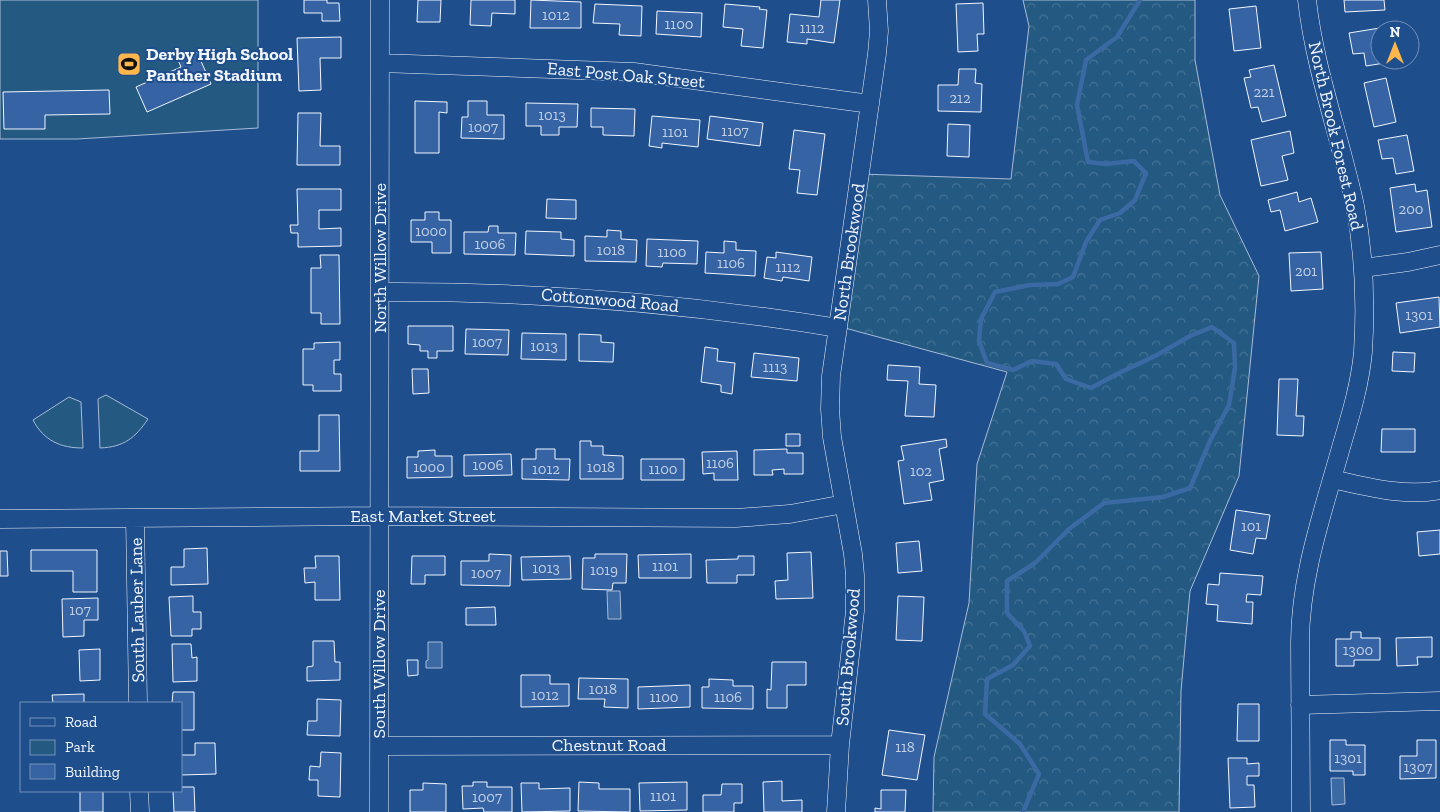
<svg xmlns="http://www.w3.org/2000/svg" width="1440" height="812" font-family="'Zilla Slab',serif">
<style>
.green{fill:#245a82;stroke:#a8bbd7}
.forest{fill:url(#forest-crowns);stroke:#a8bbd7}
.water{fill:#3b69a3;stroke:#a8bbd7}
.lines{fill:none;stroke-linecap:round;stroke-linejoin:round}
.stream{stroke:#3b69a3;stroke-width:4.5}
.building{fill:#3563a3;stroke:#f2f6ff}
.minor-casing{stroke:#f2f6ff;stroke-width:19}
.minor{stroke:#1f4e8c;stroke-width:18}
.labels{text-anchor:middle;dominant-baseline:central;stroke-width:4;stroke-linejoin:round;paint-order:stroke}
.number-label{font-size:15px;fill:#c3d1e8}
.poi-label{font-size:18px;font-weight:bold;fill:#f2f6ff;stroke:#1f4e8c;text-anchor:start}
.street-label{font-size:18px;fill:#f2f6ff;stroke:#1f4e8c}
</style>
<defs>
<pattern id="forest-crowns" width="20" height="18" patternUnits="userSpaceOnUse" patternTransform="scale(1.25)"><rect width="20" height="18" fill="#245a82"/><path d="M2 6a3 3 0 1 1 6 0M12 15a3 3 0 1 1 6 0" fill="none" stroke="#447295"/></pattern>
</defs>
<rect width="100%" height="100%" fill="#1f4e8c"/>
<!-- green -->
<path class="green" d="M0,0H258V128L77,139H0Z
M106,395L148,419C135,438 124,447 100,448L98,399Z
M69,397L81,402L83,448C61,448 44,441 33,420Z"/>
<!-- forest -->
<path class="forest" d="M1023,0H1195V60L1220,195L1259,276L1239,476L1190,591L1181,691L1179,812H933L934,757L969,603L977,464L1007,372L845,328L860,174L1011,179L1029,26Z"/>
<!-- water -->
<path class="water" d="M607,591H620L621,619H608Z
M428,642H442V668H426V661L428,660Z
M1331,778H1344L1345,804L1332,805Z"/>
<g class="lines">
<!-- stream -->
<path class="stream" d="M1023,812L1039,774L1020,744L985,714L987,679L1013,665L1030,646L1024,631L1007,613V581L1035,563L1069,529L1104,503L1163,497L1190,488L1210,441L1229,405L1235,368L1234,343L1212,327L1190,336L1157,355L1117,374L1091,388L1066,379L1056,364L1032,361L1013,370L987,363L979,341L981,319L995,292L1030,285L1058,284L1073,277L1086,242L1100,220L1120,213L1135,200L1146,173L1134,161L1106,164L1088,162L1077,105L1086,60L1117,37L1140,0"/>
</g>
<!-- building -->
<path class="building" d="M304,0H327V3H339L340,21H322V13H304Z
M418,0H441L440,22H417Z
M471,0H515V14L492,13L491,26L470,25Z
M531,0L581,2V28H530Z
M821,0H840L834,43L807,39V44L787,42L790,14L819,17Z
M1344,0H1384L1385,10L1345,12Z
M983,3L984,34H977L978,51L958,52L956,4Z
M595,4L642,6L641,36L619,35L620,24L593,23Z
M725,4L760,7L759,9L767,10L763,48L741,46L743,29L723,27Z
M1256,6L1261,48L1234,51L1229,9Z
M657,11L702,13L701,37L656,34Z
M1386,27L1387,30H1380V60H1391V62L1366,66L1364,53L1353,54L1349,33Z
M341,37V58H320L321,90L299,91L297,38Z
M197,52L211,84L147,112L136,87L181,67L178,60Z
M1274,65L1286,116L1262,122L1258,107L1251,108L1244,78L1251,77L1249,70Z
M959,69H976L975,83L982,84L981,112L938,111V85H958Z
M1386,78L1396,122L1374,127L1364,83Z
M109,90L110,114L45,115V129H4L3,92Z
M415,101L447,102V113L439,112V153H415Z
M468,101H487V115H504V139L461,138L462,117H468Z
M526,103L578,104L577,127H559V135H541V126H526Z
M591,108L635,109L634,136L603,135V127H591Z
M298,113H321L320,146H340V165H297Z
M652,116L700,120L698,147L662,143V148L649,146Z
M710,116L763,123L760,146L707,139Z
M948,124L970,125L969,157L947,156Z
M794,130L825,134L817,195L797,193L800,170L789,169Z
M1290,131L1294,153L1282,156L1288,180L1261,186L1251,140Z
M1407,135L1414,171L1396,174L1393,158L1382,159L1378,140Z
M1415,184L1416,192L1427,190L1432,227L1396,232L1390,188Z
M297,189H341V210H319V229L341,228V246L298,247V233H291L290,225H298Z
M1297,192L1299,202L1311,198L1318,222L1285,231L1280,210L1271,212L1268,200Z
M547,199L576,200V219L546,218Z
M425,212H439V220H451V253H432V242H411V220H425Z
M489,226H498V233H516L515,255L464,254V232H488Z
M607,230L621,231V239L637,240L636,262L585,261V236L607,237Z
M526,231L561,232V239L574,240V256L525,254Z
M647,239L698,241L697,264L663,263L662,267L646,266Z
M724,241L736,242V250L756,251L755,276L705,273L706,252L724,253Z
M776,252L812,257L809,281L783,277L782,281L764,278L767,257L776,258Z
M1321,252L1323,289L1291,291L1289,253Z
M320,255H339L340,324H321V313H311V268H321Z
M1439,297L1440,327L1400,333L1396,303Z
M408,326H453V351H437V358H428V351H420V345L408,344Z
M466,329L509,330L508,355L465,354Z
M522,333L566,334V360L521,359Z
M579,334L601,335V342L614,343L613,362L579,361Z
M340,342V360H334V374H341V391H313V385H303V349H314V343Z
M705,347L718,349L717,361L735,363L732,394L721,392V385L701,382Z
M1393,352L1415,353L1414,372L1392,371Z
M754,353L799,358L797,381L751,377Z
M888,365L920,367L919,384L936,385L934,417L905,416L908,381L887,380Z
M412,369H428L429,393L413,394Z
M1279,379H1298L1296,416H1304L1303,436L1277,435Z
M319,415H339L340,471H300V451H319Z
M1382,429H1415V452H1381Z
M786,434H800V446H786Z
M946,439L947,447L939,449L944,480L929,483L932,500L904,504L898,461L904,460L901,446Z
M580,441H591V446H603V455L623,456V479H580Z
M536,449H555V459H570L569,480L522,479V459H536Z
M787,449V453H803V474H784V469L772,470L773,475H754V450Z
M435,450V456H452V477L407,478V457H418V451Z
M737,451L738,480H714V473L703,474L702,452Z
M511,454L512,475L464,476V455Z
M641,459H684V480H641Z
M1236,510L1270,515L1266,539L1256,538L1253,554L1230,550Z
M1440,530V554L1419,556L1417,532Z
M919,541L922,571L898,573L896,543Z
M207,548L208,584L171,585V567H184V549Z
M31,550H97V592H73V571H31Z
M0,551H7L8,576H0Z
M811,552L813,598L776,599L775,581L788,580L787,553Z
M489,554L511,555L510,586L461,585V561H489Z
M595,554H627L626,583H613L612,590L582,589L583,558H595Z
M691,554V578H639L638,555Z
M315,556H339L340,600H315V582L305,583L304,568H316Z
M412,556H445V575H425V584H411Z
M570,556L571,579L522,580L521,557Z
M738,556H754V575H737V583H707L706,560L738,559Z
M1220,573L1263,576L1261,595L1247,594L1246,602H1253L1252,624L1217,621L1218,605L1206,604L1208,584L1219,585Z
M193,596V612H201V629H192V636H171L169,597Z
M898,596L924,597L922,641L896,640Z
M98,598V620H84V636L63,637L62,599Z
M495,607L496,625H466V608Z
M1351,632H1361V638H1380V660H1354V666H1336V639H1351Z
M1432,637V657H1417L1418,665L1397,666L1396,638Z
M313,641H334L335,662H340V680L307,681V667L313,666Z
M172,644H191L192,658L197,657V681L173,682Z
M100,649V680L80,681L79,650Z
M407,660H418V675L408,676Z
M772,662H806V685H787V708H767V689L771,690Z
M521,675H550V684H569V706L521,707Z
M579,678L628,679V708L604,707L605,699H578Z
M709,679L733,680V686H753V709L702,708V687H709Z
M690,685V707L638,709V687Z
M173,692H194V730H181V703H172Z
M84,694V703H53L52,695Z
M317,699L341,700L340,736L307,735L308,721H317Z
M1238,704H1259V741H1237Z
M889,730L925,735L917,780L882,775Z
M1330,740H1346V745H1365V775H1353V771H1330Z
M1417,740H1436V778L1400,779V756H1417Z
M195,743H215L216,774L181,775V755H195Z
M321,752L341,753L340,797L318,796V780H309L310,766L320,767Z
M1228,758H1247V764L1259,763V776H1247V785H1254L1255,807L1230,808Z
M782,781V801L802,800V812H764L763,782Z
M473,782H487V787H512V812H484L483,808L463,809L462,786H473Z
M579,782L599,783V789H630V812L578,811Z
M687,782V810L640,811L639,783Z
M423,783L446,784V812H410V790H423Z
M521,783H539V789L570,788V811L522,812Z
M722,784H742V803H734V812H703V795H721Z
M181,787H194L195,812H174L173,791H181Z
M881,790H906L905,812H875V808L881,809Z
M80,791H103V812H80Z"/>
<g class="lines">
<!-- minor casing -->
<g class="minor-casing">
<path id="minor" d="M380,63L634,72L870,104
M1363,268L1408,262L1440,255
M380,292C536,291 684,303 838,328
M1332,479C1369,487 1403,497 1440,490
M135,518L138,703
M0,519L379,516L736,518L790,514L844,504
M1300,705L1440,701
M379,746L840,745
M139,791L140,812
M379,812L380,0
M836,812L840,745L855,611V575L853,554L832,437L830,409L831,376L877,54L879,31L877,0
M1301,812L1300,643C1300,575 1324,509 1342,444C1351,414 1360,384 1363,352C1366,304 1364,253 1355,206C1340,136 1315,71 1307,0"/>
</g>
<!-- minor -->
<use href="#minor" class="minor"/>
</g>
<!-- icons -->
<defs>
<g id="stadium-square" transform="scale(1.25)"><rect x="-9" y="-9" width="18" height="18" rx="4" fill="#ffb74d" stroke="#1f4e8c"/><path d="M0-5a6.5 5 0 1 0 0 10a6.5 5 0 1 0 0-10ZM-3.5-1.8h7v3.6h-7Z" fill="#111"/></g>
</defs>
<g fill-rule="evenodd">
<use href="#stadium-square" x="129" y="64"/>
</g>
<g class="labels">
<!-- number labels -->
<g class="number-label">
<text x="556" y="15">1012</text>
<text x="679" y="24">1100</text>
<text x="812" y="28">1112</text>
<text x="1264" y="92">221</text>
<text x="960" y="98">212</text>
<text x="552" y="115">1013</text>
<text x="483" y="127">1007</text>
<text x="735" y="131">1107</text>
<text x="675" y="132">1101</text>
<text x="1411" y="209">200</text>
<text x="431" y="231">1000</text>
<text x="490" y="244">1006</text>
<text x="611" y="250">1018</text>
<text x="672" y="252">1100</text>
<text x="731" y="263">1106</text>
<text x="788" y="267">1112</text>
<text x="1306" y="271">201</text>
<text x="1419" y="315">1301</text>
<text x="487" y="342">1007</text>
<text x="544" y="346">1013</text>
<text x="775" y="367">1113</text>
<text x="720" y="463">1106</text>
<text x="488" y="465">1006</text>
<text x="429" y="467">1000</text>
<text x="601" y="467">1018</text>
<text x="546" y="469">1012</text>
<text x="663" y="469">1100</text>
<text x="921" y="471">102</text>
<text x="1251" y="526">101</text>
<text x="665" y="566">1101</text>
<text x="546" y="568">1013</text>
<text x="604" y="570">1019</text>
<text x="486" y="573">1007</text>
<text x="80" y="610">107</text>
<text x="1358" y="650">1300</text>
<text x="603" y="689">1018</text>
<text x="545" y="695">1012</text>
<text x="664" y="697">1100</text>
<text x="728" y="697">1106</text>
<text x="905" y="747">118</text>
<text x="1348" y="758">1301</text>
<text x="1418" y="767">1307</text>
<text x="663" y="796">1101</text>
<text x="487" y="797">1007</text>
</g>
<!-- poi labels -->
<g class="poi-label">
<text x="146" y="54">Derby High School<tspan x="146" dy="21">Panther Stadium</tspan></text>
</g>
<!-- street labels -->
<g class="street-label">
<text transform="translate(626 75) rotate(5)">East Post Oak Street</text>
<text transform="translate(1336 136) rotate(77)">North Brook Forest Road</text>
<text transform="translate(849 252) rotate(-82)">North Brookwood</text>
<text transform="translate(380 258) rotate(-90)">North Willow Drive</text>
<text transform="translate(610 300) rotate(5)">Cottonwood Road</text>
<text x="423" y="516">East Market Street</text>
<text transform="translate(137 610) rotate(-91)">South Lauber Lane</text>
<text transform="translate(848 657) rotate(-85)">South Brookwood</text>
<text transform="translate(379 664) rotate(-90)">South Willow Drive</text>
<text x="609" y="745">Chestnut Road</text>
</g>
</g>
<!-- legend -->
<rect x="20" y="702" width="162" height="90" fill="#1f4e8c" stroke="#7391ba"/>
<rect x="30" y="718" width="25" height="8" fill="#1f4e8c" stroke="#7391ba"/>
<text x="65" y="727" font-size="15" fill="#f2f6ff">Road</text>
<rect x="30" y="740" width="25" height="15" fill="#245a82" stroke="#7391ba"/>
<text x="65" y="752" font-size="15" fill="#f2f6ff">Park</text>
<rect x="30" y="764" width="25" height="15" fill="#3563a3" stroke="#7391ba"/>
<text x="65" y="777" font-size="15" fill="#f2f6ff">Building</text>
<!-- north arrow -->
<g transform="translate(1395 45)"><circle r="24" fill="#1f4e8c" stroke="#7391ba"/>
<path d="M0-4L9 19L0 12L-9 19Z" fill="#ffb74d"/>
<text y="-8" font-size="14" font-weight="bold" text-anchor="middle" fill="#f2f6ff">N</text>
</g>
</svg>
